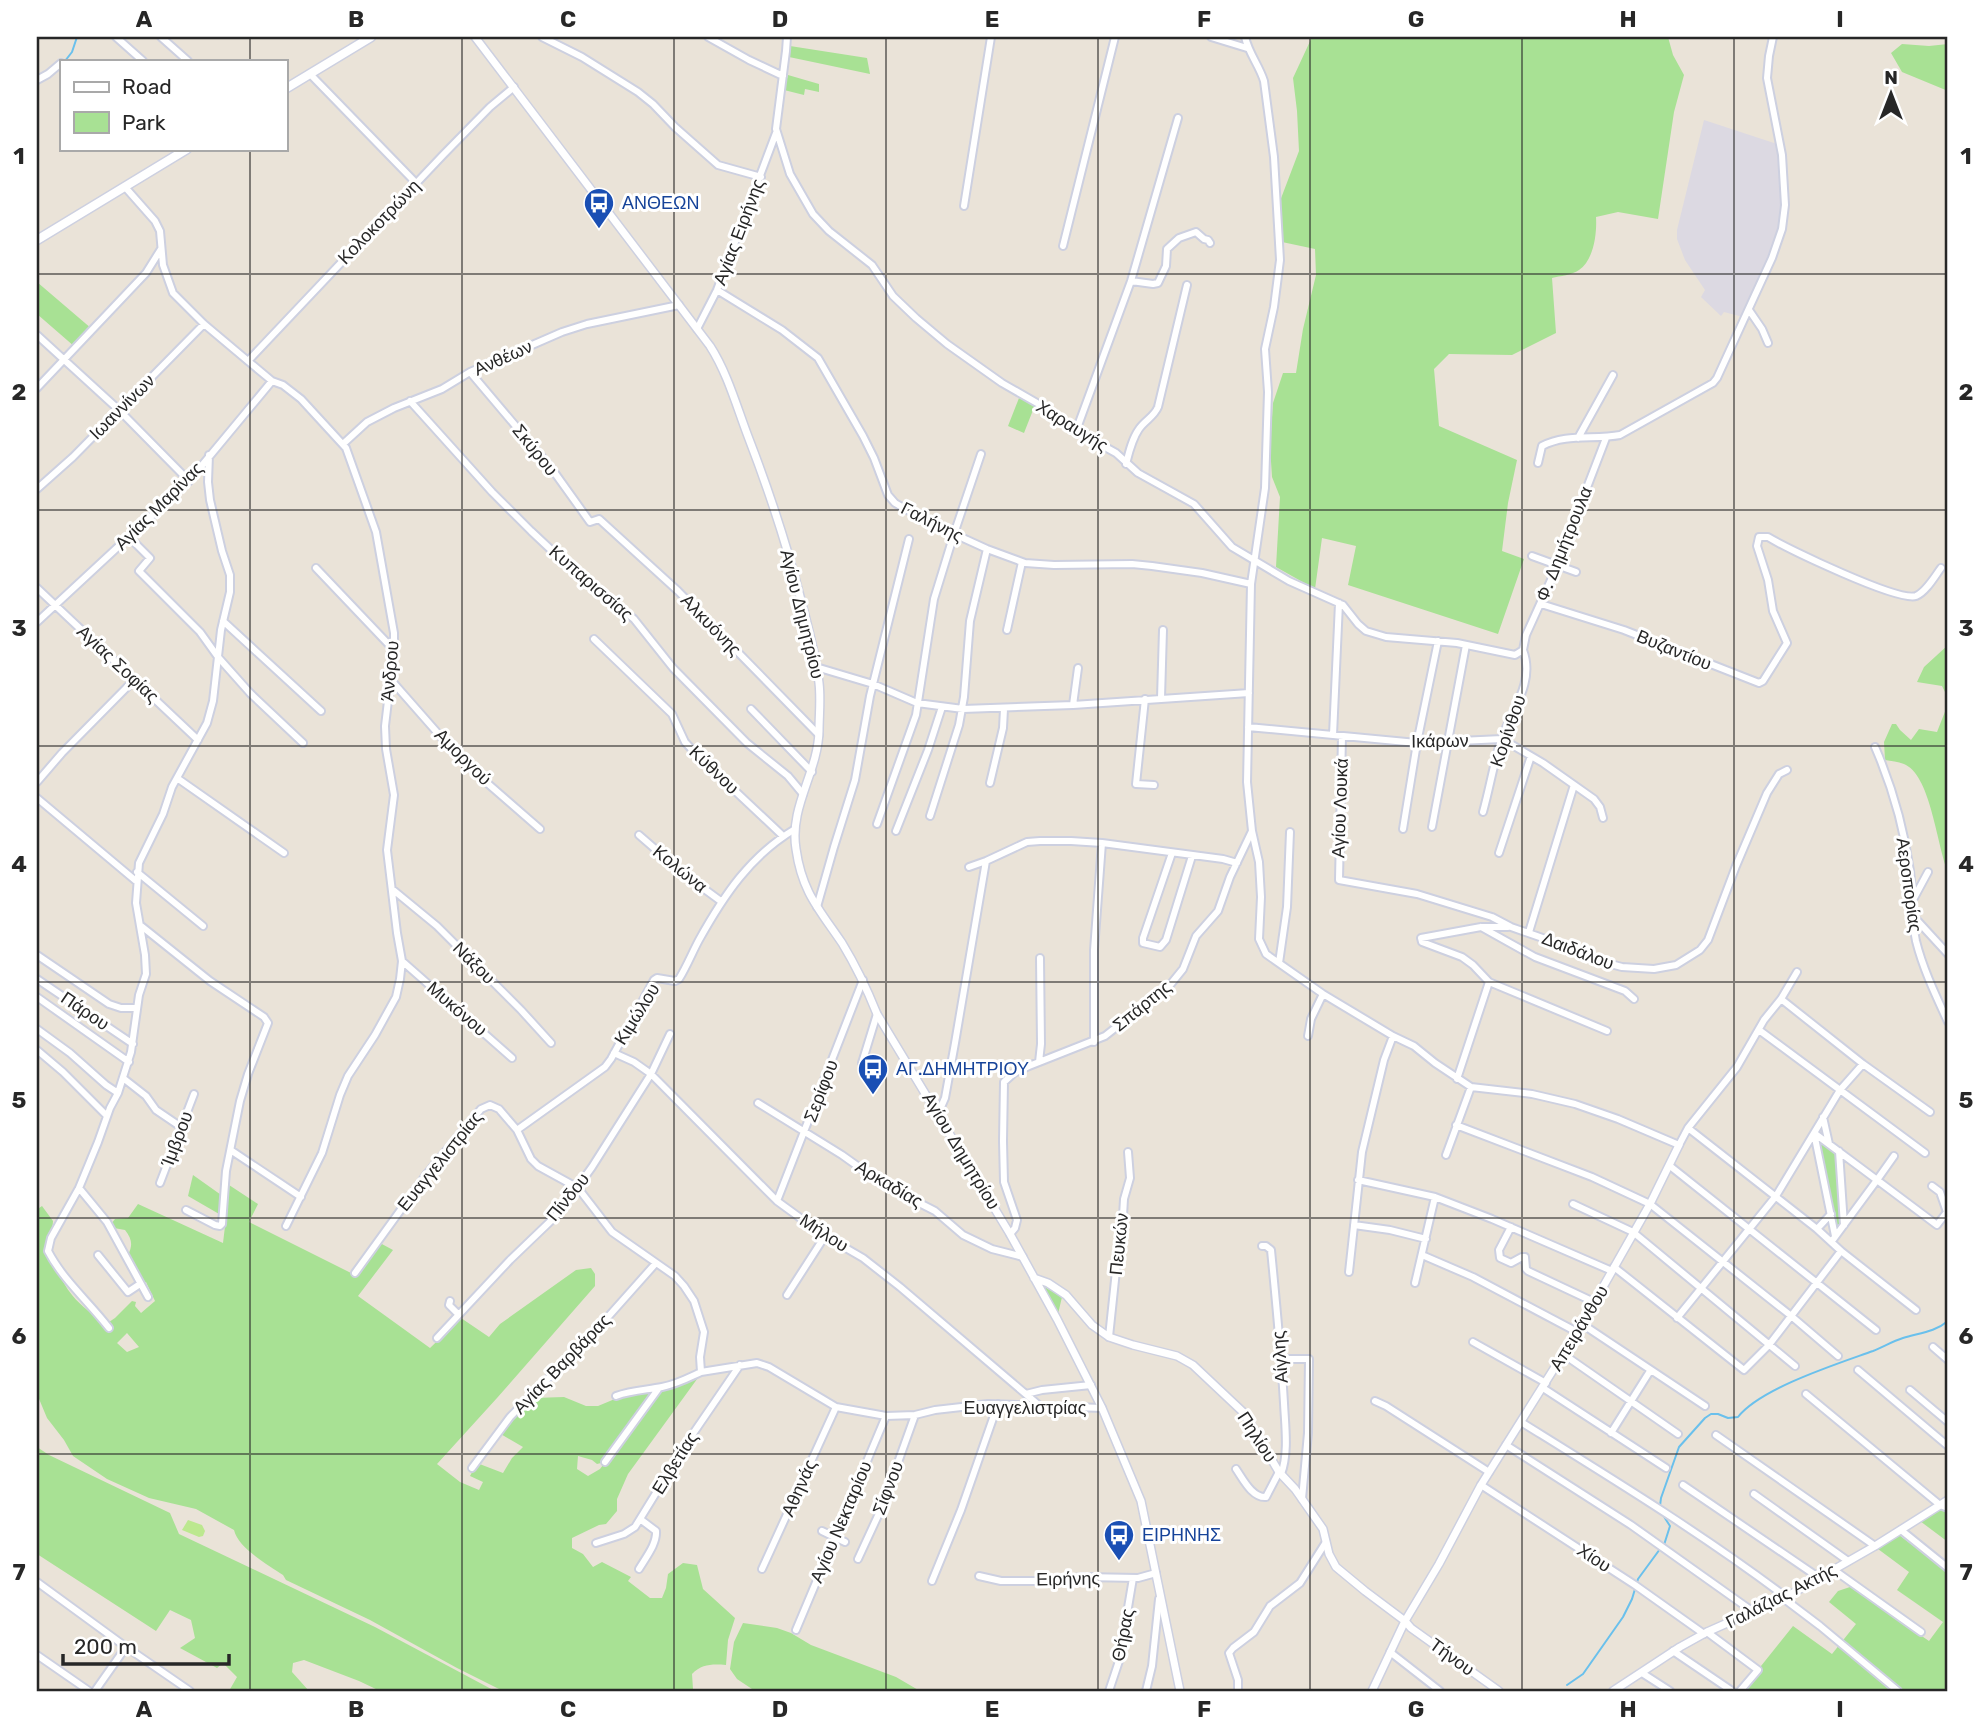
<svg xmlns="http://www.w3.org/2000/svg" width="1985" height="1728" font-family="Rubik,sans-serif">
<style>
.industrial{fill:#dcd9e2}
.green{fill:#a8e194;fill-rule:evenodd}
.pitch{fill:#bce88f}
.lines{fill:none;stroke-linecap:round;stroke-linejoin:round}
.stream{stroke:#6ac0ec;stroke-width:2}
.minor-casing{stroke:#cdd0e0;stroke-width:10}
.tertiary-casing{stroke:#cdd0e0;stroke-width:10}
.secondary-casing{stroke:#cdd0e0;stroke-width:11}
.minor{stroke:#fff;stroke-width:6}
.tertiary{stroke:#fff;stroke-width:7}
.secondary{stroke:#fff;stroke-width:8}
.grid{fill:none;stroke:#272727;stroke-width:2;stroke-opacity:0.55}
.labels{text-anchor:middle;dominant-baseline:central;stroke-width:6;stroke-linejoin:round;paint-order:stroke}
.transit-label{font-size:18px;fill:#164399;stroke:#fff;text-anchor:start}
.street-label{font-size:18px;fill:#272727;stroke:#fff}
.neatline{fill:none;stroke:#272727;stroke-width:2.5}
.grid-label{font-size:23px;text-anchor:middle;font-weight:bold;fill:#272727}
</style>
<rect width="100%" height="100%" fill="#eae3d8"/>
<!-- industrial -->
<path class="industrial" d="M1704,120L1777,144L1782,189L1779,229L1743,317L1724,312L1721,316L1701,297L1705,290L1685,260L1677,239V230Z"/>
<!-- green -->
<path class="green" d="M1312,37H1668L1673,55L1684,75L1674,112L1658,219L1618,212L1596,217C1597,233 1594,260 1579,270C1572,275 1560,276 1552,278L1556,333L1512,355L1449,354L1434,369L1439,426L1517,460L1508,503L1502,551L1524,559L1498,634L1348,585L1356,546L1322,538L1315,589L1276,567L1280,497L1272,477L1270,446L1273,403L1283,373H1296L1303,329L1316,275L1315,249L1282,242L1280,201L1299,151L1297,111L1293,78Z
M1902,44L1929,46L1948,44V91L1902,72L1891,53Z
M790,46L867,58L870,74L789,57Z
M788,75L819,84V92L805,89L804,95L784,90Z
M37,282L92,329L75,347L37,314Z
M1019,398L1035,405L1024,433L1008,426Z
M1948,645V698L1942,686L1917,682L1924,667Z
M1948,704V872C1937,846 1931,778 1906,765C1900,762 1892,761 1885,760L1884,742L1892,724H1896L1900,730L1911,740L1919,729L1937,732Z
M1817,1138L1836,1152L1841,1224L1837,1230Z
M193,1175L224,1197L226,1183L258,1204L249,1222L355,1275L380,1243L393,1250L358,1296L430,1348L461,1318L489,1337L500,1324L576,1270L591,1268L595,1274V1286L497,1398L437,1464L460,1482L479,1490L483,1482L470,1476L477,1463L503,1473L512,1458L523,1447L499,1433L521,1409L534,1398L564,1397L586,1406H598L622,1396L657,1389L624,1436L601,1463L597,1464L592,1460L578,1456L577,1469L588,1476L600,1469L660,1390L700,1375L628,1474L617,1499V1511L606,1524L599,1525L572,1538V1548L583,1554L593,1567L602,1562L631,1577L628,1581L650,1598H662L666,1588L668,1574L683,1563L697,1565L703,1589L735,1618L728,1640L726,1665C712,1664 702,1664 692,1674L693,1689L696,1691H503L457,1668L370,1620L286,1580L283,1575C267,1564 238,1548 234,1530L196,1509L149,1498L107,1479L73,1456L64,1440L47,1418L37,1394V1231L39,1228C38,1220 33,1211 42,1206L53,1221C53,1232 44,1240 46,1252C47,1260 53,1266 57,1272C62,1279 66,1288 72,1295C81,1307 94,1313 103,1326L115,1318L132,1301L136,1302L135,1306L141,1313L155,1301L146,1282L142,1283L128,1255C133,1245 132,1239 125,1230L114,1228L111,1224L115,1219L128,1218L138,1204L223,1243L226,1218L188,1196ZM127,1333L139,1347L127,1352L117,1343Z
M1041,1285L1062,1297L1058,1314Z
M37,1447L49,1455L170,1513L179,1534L375,1627L495,1691H380L359,1681L304,1660L293,1663L292,1672L309,1691H229L237,1677L223,1663L217,1668L180,1648L195,1638L191,1620L170,1610L156,1631L37,1554Z
M1942,1509L1948,1512V1542L1920,1521Z
M1899,1535L1948,1572V1691H1741L1793,1626L1832,1654L1856,1624L1829,1602L1838,1591L1850,1587L1929,1641L1943,1622L1897,1590L1909,1572L1878,1549Z
M743,1623L777,1628L791,1633L811,1645L896,1677L920,1691H755L737,1679L730,1669L734,1642Z"/>
<!-- pitch -->
<path class="pitch" d="M188,1520L202,1525L205,1531L203,1536L199,1537L182,1530Z"/>
<g class="lines">
<!-- stream -->
<path class="stream" d="M65,61L72,52L77,37
M1660,1506L1661,1498L1679,1447L1705,1418L1711,1414H1718L1728,1418L1738,1417C1761,1388 1837,1364 1873,1351C1883,1347 1893,1341 1903,1338C1919,1333 1935,1332 1948,1321
M1663,1515L1670,1526L1664,1545
M1567,1685L1583,1674L1623,1617L1632,1599L1638,1579L1660,1549
M1561,1691L1562,1690"/>
<!-- minor casing -->
<g class="minor-casing">
<path id="minor" d="M116,37L143,61
M161,37L188,61
M542,37L582,57L638,92L653,104L675,127L718,165L761,177
M708,37L749,60L783,76
M787,37L786,51L776,129L790,174L813,214L829,231L872,265L893,296L916,318L947,344L1002,383L1044,407L1076,431L1116,453L1138,473L1194,504L1232,547L1289,581L1343,605L1358,624L1366,631L1386,637L1457,643L1515,655L1523,650
M1211,37L1247,48
M310,74L416,183
M37,80L48,74L61,63
M125,187L155,221L160,231L163,265L173,293L204,324L248,361L272,381L283,385L301,399L346,448L376,532L394,633V650L385,726L386,749L394,795L387,850L397,933L402,961L400,979L396,997L375,1035L348,1076L340,1095L322,1153L286,1226
M964,206L991,37
M1063,246L1115,37
M1131,281L1153,284L1158,283L1166,266L1167,249L1179,238L1196,232L1204,239L1208,240L1210,243
M717,290L782,330L818,358L863,436L874,458L888,495L895,503L930,523L987,549L1025,563L1054,565L1132,564L1152,566L1202,573L1251,584
M1749,310L1762,329L1768,343
M697,329L717,290L776,133
M37,335L119,410L189,481
M248,361L443,155L490,107L514,87
M470,372L552,469L590,522L599,519L678,591L819,735
M37,388L146,273L161,249
M410,401L492,492L531,531L580,577L634,619L673,668L747,743L788,776L803,794
M1076,431L1131,281L1178,118
M1578,438L1613,375
M343,444L367,422L394,408L442,389L470,372L562,332L587,324L679,305
M1538,463L1542,446C1566,433 1594,440 1620,435L1713,383L1717,378L1772,258L1782,229L1785,205L1782,155L1767,78L1769,56L1773,37
M1126,464C1129,452 1132,439 1139,429C1145,420 1154,417 1158,407L1187,285
M37,489L73,457L204,324
M129,537L150,558L139,571L200,632L218,657L250,693L303,743
M1532,556L1576,572
M316,568L394,650
M37,588L198,740
M1541,604L1624,630L1759,683L1763,681L1787,643L1773,611L1768,580L1757,546L1759,537H1768C1788,549 1898,602 1916,596C1926,592 1935,576 1941,568
M223,621L321,711
M37,622L189,481L272,381
M1007,630L1022,562
M594,639L672,714L685,742L698,756L783,836
M1523,650L1526,635L1555,571L1606,438
M816,667L873,684L917,703L963,709L1073,705L1249,693
M391,680L449,746L478,775L540,829
M1161,698L1163,630
M1145,699L1136,784L1154,785
M1073,705L1078,668
M751,709L812,772
M1248,727L1417,743L1502,739L1543,763L1594,799L1600,807L1603,818
M1333,735L1339,603
M1342,736L1339,880L1417,894L1492,917L1511,927L1574,949L1599,961L1622,967L1654,969L1676,965L1700,950L1708,940L1736,866L1767,793L1779,774L1787,770
M1875,747C1892,786 1904,829 1910,871C1913,895 1911,918 1916,941C1923,969 1936,996 1948,1022
M177,778L284,853
M37,782L62,753L135,679
M990,783L1003,728L1004,709
M37,798L136,881
M1483,812C1490,787 1494,761 1502,737C1513,709 1535,681 1523,650
M930,816L959,725L964,697L970,621L987,549
M877,824L916,715L934,599L954,534L981,454
M1432,827L1466,645
M1403,829L1417,743L1438,641
M896,831L928,750L942,707
M1252,831L1259,862L1261,897L1259,939L1266,954L1323,994L1393,1036L1414,1046L1435,1063L1471,1087L1532,1094L1575,1104L1618,1119L1679,1145L1688,1128L1737,1067L1764,1020L1781,999L1797,972
M639,835L684,874L722,902
M1172,853L1143,938V943L1160,947L1166,940L1192,856
M1499,853L1531,756
M969,867L986,861L1027,842L1040,841H1071L1102,843L1223,859L1237,863
M137,872L203,926
M392,889L437,926L521,1010L551,1043
M1914,898L1928,872
M817,907L834,847L855,780L870,696L909,539
M1914,917L1948,954
M140,925L210,981L264,1017L268,1023L248,1074L240,1101L226,1171L222,1224L220,1226L215,1225L186,1210
M1481,927L1535,957L1625,991L1634,999
M1508,927H1481L1421,938L1422,942L1462,957L1473,965L1489,982L1607,1031
M1529,932L1574,785
M37,955L109,1004L121,1008H137
M402,961L512,1058
M1279,963L1287,907L1290,832
M37,979L133,1044
M37,997L129,1062
M1781,999L1863,1064L1930,1112
M37,1029L70,1053L106,1085L118,1093
M1759,1030L1925,1153
M1308,1036L1311,1019L1323,994
M1094,1042V950L1102,843
M37,1050L63,1072L107,1116
M614,1053L634,1062L651,1074L777,1201L825,1236L863,1258L900,1287L1041,1407
M1039,1062L1041,1044L1040,958
M862,1063L877,1014
M123,1078L146,1096L156,1110L181,1127
M1457,1079L1489,982
M758,1103L842,1155L884,1185L935,1211L963,1235L992,1249L1023,1257
M938,1114L945,1098L955,1043L986,861
M1823,1117L1829,1144
M1456,1125L1592,1177L1650,1204L1790,1315L1838,1356
M517,1130L605,1067L611,1059L654,980L657,978L675,981L679,979C687,966 692,953 699,940C724,895 750,856 795,829
M232,1151L301,1197
M1839,1151L1844,1225
M1446,1155L1471,1087
M1894,1156L1877,1180L1937,1225L1947,1212L1940,1192L1932,1186
M1670,1166L1876,1330
M1358,1180L1435,1197L1492,1219L1612,1271
M160,1183L194,1094
M79,1188L107,1222L148,1297
M777,1201L863,980
M1573,1204L1633,1232L1795,1366
M1354,1225L1390,1230L1426,1239
M1511,1227L1499,1250L1500,1258L1511,1263L1522,1257H1525L1526,1269L1528,1271L1594,1302
M1817,1229L1831,1214
M1010,1234L1015,1228L1017,1220L1004,1182L1003,1141L1004,1082L1014,1073L1029,1066L1105,1036L1170,985L1183,969L1196,936L1218,911L1230,877L1252,831L1247,782L1251,584L1265,488L1268,392L1265,349L1274,307L1280,260L1274,157L1264,81C1259,65 1249,54 1245,37
M1835,1236L1814,1133L1840,1090L1863,1064
M1262,1246H1266L1271,1250C1276,1301 1281,1352 1284,1403C1285,1425 1289,1454 1281,1474
M1841,1251L1916,1310
M98,1255L128,1292L140,1284
M1422,1255L1473,1277L1577,1332
M1614,1267L1744,1370L1769,1345L1841,1251L1817,1229L1688,1128
M1349,1272L1362,1152L1384,1060L1393,1036
M355,1273L426,1175L481,1109L490,1105L499,1109L517,1130L531,1159L538,1166L578,1188L612,1232L675,1276L684,1286L694,1301L704,1332L700,1357L701,1372L757,1363L769,1367L836,1407L886,1416L915,1415L935,1410L988,1404L1102,1408
M1415,1283L1435,1197
M787,1295L825,1236
M450,1301L449,1305L458,1314
M1677,1318L1776,1196L1814,1133L1877,1180L1832,1241
M1582,1324L1705,1406
M109,1328C89,1302 63,1280 48,1251L51,1238L79,1188L98,1142L110,1108L118,1093L131,1052L139,995L146,974L145,955L136,903L139,863L163,814L172,787L207,723L213,701L221,630L230,592V575L222,551L210,500L208,482L209,455
M1109,1337L1119,1242L1122,1233L1124,1199L1130,1178L1128,1152
M437,1338L510,1260L559,1213L592,1167L651,1074L670,1034
M1473,1342L1546,1383
M1933,1347L1948,1360
M1563,1354L1678,1434
M1281,1359H1309L1308,1433L1302,1499
M1858,1370L1948,1446
M1543,1388L1666,1468
M1910,1390L1948,1422
M1026,1394L1042,1390L1091,1385
M1806,1394L1940,1505L1948,1508
M616,1396C632,1390 647,1390 662,1387C677,1384 688,1378 701,1372
M1375,1401L1386,1406L1489,1472
M1521,1422C1611,1478 1701,1533 1786,1597
M1611,1433L1650,1371
M1716,1435L1875,1546
M1506,1445L1631,1525L1752,1611
M605,1462L659,1388
M472,1468L510,1417L599,1327L656,1263
M1236,1469C1243,1479 1252,1498 1266,1497L1279,1472
M1481,1485L1635,1585L1704,1634
M1683,1485L1818,1577
M1754,1494L1848,1561
M1901,1530L1948,1568
M822,1531L845,1542
M596,1543L624,1534L635,1527L688,1441L740,1365
M858,1559L882,1507L915,1415
M639,1569C646,1557 657,1544 656,1531L640,1519
M762,1569L836,1407
M1834,1570L1921,1632
M979,1576L1001,1581H1051L1083,1577L1138,1578L1156,1573
M932,1581L961,1510L998,1404
M37,1582L126,1647L190,1691
M1783,1598L1820,1626L1898,1691
M796,1630L886,1416
M1707,1632L1758,1670L1740,1691
M1673,1651L1732,1691
M1390,1652L1440,1691
M37,1655L89,1691
M1642,1673L1670,1691
M95,1691L126,1647
M1109,1691L1119,1661L1133,1578
M1146,1691L1152,1666L1159,1599
M1238,1691V1680L1229,1653L1233,1648L1254,1632L1270,1606L1300,1583L1326,1542"/>
</g>
<!-- tertiary casing -->
<g class="tertiary-casing">
<path id="tertiary" d="M475,37L710,346C728,374 737,408 749,439C769,491 787,546 801,600C808,627 816,655 819,683C821,699 819,715 819,731C818,772 789,807 796,849C802,892 819,909 842,943C856,966 867,989 877,1014L1010,1234L1057,1319L1102,1408L1141,1501L1180,1691
M1034,1278L1048,1283L1066,1295L1092,1325L1109,1337L1133,1345L1177,1356L1193,1365L1244,1413L1279,1472L1295,1489L1323,1529L1329,1554L1336,1567L1365,1591L1405,1621L1411,1628L1499,1691
M1372,1691L1405,1621L1439,1564L1481,1485L1582,1324L1650,1204L1679,1145
M1613,1691L1680,1647L1707,1632L1786,1597L1875,1546L1948,1500"/>
</g>
<!-- secondary casing -->
<g class="secondary-casing">
<path id="secondary" d="M285,89L371,37
M37,240L187,149"/>
</g>
<!-- minor -->
<use href="#minor" class="minor"/>
<!-- tertiary -->
<use href="#tertiary" class="tertiary"/>
<!-- secondary -->
<use href="#secondary" class="secondary"/>
</g>
<!-- grid -->
<path class="grid" d="M250,37V61M462,37V1691M674,37V1691M886,37V1691M1098,37V1691M1310,37V1691M1522,37V1691M1734,37V1691M250,149V1691M37,274H1948M37,510H1948M37,746H1948M37,982H1948M37,1218H1948M37,1454H1948"/>
<!-- icons -->
<defs>
<g id="bus-pin" transform="scale(1.575)"><path d="M0 17L-7.5 6A9.5 9.5 0 1 1 7.5 6Z" fill="#1a4fb4" stroke="#fff"/><path d="M-5-6H5V4H4V6H2V4H-2V6H-4V4H-5ZM-3.5-4V0h7V-4ZM-3.5 1.2v1.5H-2V1.2ZM2 1.2v1.5H3.5V1.2Z" fill="#fff"/></g>
</defs>
<g fill-rule="evenodd">
<use href="#bus-pin" x="599" y="203"/>
<use href="#bus-pin" x="873" y="1069"/>
<use href="#bus-pin" x="1119" y="1535"/>
</g>
<g class="labels">
<!-- transit labels -->
<g class="transit-label">
<text x="622" y="203">ΑΝΘΕΩΝ</text>
<text x="896" y="1069">ΑΓ.ΔΗΜΗΤΡΙΟΥ</text>
<text x="1142" y="1535">ΕΙΡΗΝΗΣ</text>
</g>
<!-- street labels -->
<g class="street-label">
<text transform="translate(379 222) rotate(-46)">Κολοκοτρώνη</text>
<text transform="translate(739 232) rotate(-69)">Αγίας Ειρήνης</text>
<text transform="translate(503 358) rotate(-24)">Ανθέων</text>
<text transform="translate(122 407) rotate(-45)">Ιωαννίνων</text>
<text transform="translate(1072 426) rotate(32)">Χαραυγής</text>
<text transform="translate(535 450) rotate(51)">Σκύρου</text>
<text transform="translate(159 506) rotate(-45)">Αγίας Μαρίνας</text>
<text transform="translate(932 522) rotate(27)">Γαλήνης</text>
<text transform="translate(1564 544) rotate(-68)">Φ. Δημήτρουλα</text>
<text transform="translate(591 583) rotate(41)">Κυπαρισσίας</text>
<text transform="translate(802 614) rotate(76)">Αγίου Δημητρίου</text>
<text transform="translate(711 625) rotate(46)">Αλκυόνης</text>
<text transform="translate(1674 650) rotate(22)">Βυζαντίου</text>
<text transform="translate(118 664) rotate(43)">Αγίας Σοφίας</text>
<text transform="translate(390 671) rotate(-85)">Άνδρου</text>
<text transform="translate(1508 731) rotate(-71)">Κορίνθου</text>
<text transform="translate(1440 741) rotate(-1)">Ικάρων</text>
<text transform="translate(463 757) rotate(45)">Αμοργού</text>
<text transform="translate(714 770) rotate(44)">Κύθνου</text>
<text transform="translate(1340 808) rotate(-88)">Αγίου Λουκά</text>
<text transform="translate(680 869) rotate(39)">Κολώνα</text>
<text transform="translate(1909 885) rotate(82)">Αεροπορίας</text>
<text transform="translate(1578 951) rotate(21)">Δαιδάλου</text>
<text transform="translate(474 963) rotate(45)">Νάξου</text>
<text transform="translate(1142 1006) rotate(-39)">Σπάρτης</text>
<text transform="translate(457 1009) rotate(41)">Μυκόνου</text>
<text transform="translate(85 1011) rotate(34)">Πάρου</text>
<text transform="translate(637 1014) rotate(-58)">Κιμώλου</text>
<text transform="translate(821 1091) rotate(-69)">Σερίφου</text>
<text transform="translate(177 1139) rotate(-69)">Ίμβρου</text>
<text transform="translate(961 1151) rotate(59)">Αγίου Δημητρίου</text>
<text transform="translate(440 1161) rotate(-51)">Ευαγγελιστρίας</text>
<text transform="translate(889 1184) rotate(31)">Αρκαδίας</text>
<text transform="translate(568 1197) rotate(-51)">Πίνδου</text>
<text transform="translate(824 1233) rotate(33)">Μήλου</text>
<text transform="translate(1119 1244) rotate(-84)">Πευκών</text>
<text transform="translate(1579 1328) rotate(-59)">Απειράνθου</text>
<text transform="translate(1280 1357) rotate(-94)">Αίγλης</text>
<text transform="translate(562 1364) rotate(-46)">Αγίας Βαρβάρας</text>
<text x="1025" y="1408">Ευαγγελιστρίας</text>
<text transform="translate(1257 1437) rotate(57)">Πηλίου</text>
<text transform="translate(675 1463) rotate(-58)">Ελβετίας</text>
<text transform="translate(799 1488) rotate(-66)">Αθηνάς</text>
<text transform="translate(888 1488) rotate(-69)">Σίφνου</text>
<text transform="translate(841 1522) rotate(-67)">Αγίου Νεκταρίου</text>
<text transform="translate(1594 1558) rotate(33)">Χίου</text>
<text transform="translate(1068 1579) rotate(-1)">Ειρήνης</text>
<text transform="translate(1781 1596) rotate(-27)">Γαλάζιας Ακτής</text>
<text transform="translate(1123 1635) rotate(-79)">Θήρας</text>
<text transform="translate(1452 1657) rotate(36)">Τήνου</text>
</g>
</g>
<!-- border -->
<rect width="1985" height="1728" fill="none" stroke="#ffffff" stroke-width="77"/>
<!-- legend -->
<rect x="60" y="60" width="228" height="91" fill="#ffffff" stroke="#a9a9a9" stroke-width="2"/>
<rect x="74" y="82" width="35" height="10" fill="#ffffff" stroke="#a9a9a9" stroke-width="2"/>
<text x="122" y="94" font-size="21" fill="#272727">Road</text>
<rect x="74" y="112" width="35" height="21" fill="#a8e194" stroke="#a9a9a9" stroke-width="2"/>
<text x="122" y="130" font-size="21" fill="#272727">Park</text>
<!-- north arrow -->
<g transform="translate(1891 94)" stroke="#ffffff" stroke-width="5" paint-order="stroke">
<path d="M0-5L12 26L0 18L-12 26Z" fill="#272727"/>
<text y="-10" font-size="19" font-weight="bold" text-anchor="middle" fill="#272727">N</text>
</g>
<!-- scale -->
<path d="M63 1654v10h166v-10" fill="none" stroke="#272727" stroke-width="3.5"/>
<text x="74" y="1654" font-size="21" fill="#272727" stroke="#ffffff" stroke-width="5" paint-order="stroke">200 m</text>
<rect x="38" y="38" width="1908" height="1652" class="neatline"/>
<g class="grid-label">
<text x="144" y="27">A</text>
<text x="356" y="27">B</text>
<text x="568" y="27">C</text>
<text x="780" y="27">D</text>
<text x="992" y="27">E</text>
<text x="1204" y="27">F</text>
<text x="1416" y="27">G</text>
<text x="1628" y="27">H</text>
<text x="1840" y="27">I</text>
<text x="19" y="164">1</text>
<text x="1966" y="164">1</text>
<text x="19" y="400">2</text>
<text x="1966" y="400">2</text>
<text x="19" y="636">3</text>
<text x="1966" y="636">3</text>
<text x="19" y="872">4</text>
<text x="1966" y="872">4</text>
<text x="19" y="1108">5</text>
<text x="1966" y="1108">5</text>
<text x="19" y="1344">6</text>
<text x="1966" y="1344">6</text>
<text x="19" y="1580">7</text>
<text x="1966" y="1580">7</text>
<text x="144" y="1717">A</text>
<text x="356" y="1717">B</text>
<text x="568" y="1717">C</text>
<text x="780" y="1717">D</text>
<text x="992" y="1717">E</text>
<text x="1204" y="1717">F</text>
<text x="1416" y="1717">G</text>
<text x="1628" y="1717">H</text>
<text x="1840" y="1717">I</text>
</g>
</svg>
